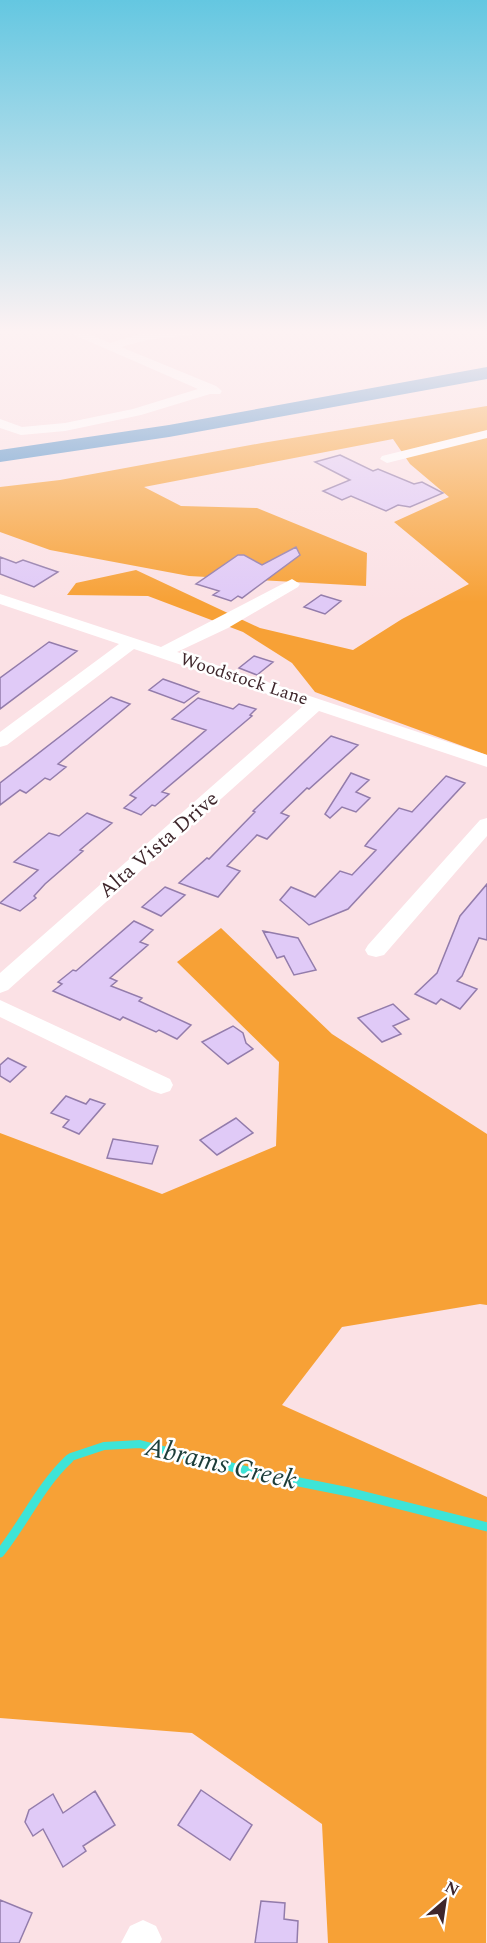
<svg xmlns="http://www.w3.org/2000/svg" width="487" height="1943" font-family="Spectral,serif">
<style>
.green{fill:#f7a136}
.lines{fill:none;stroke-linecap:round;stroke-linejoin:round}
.stream-far1{stroke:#3ee4d7;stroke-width:8}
.stream{stroke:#3ee4d7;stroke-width:9}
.building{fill:#e0caf7;stroke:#937cab;stroke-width:1.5}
.street{fill:#fff;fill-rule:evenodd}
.highway{fill:#4b8dc7;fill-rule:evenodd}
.labels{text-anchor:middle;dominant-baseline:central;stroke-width:5;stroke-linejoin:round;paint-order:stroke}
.far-street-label{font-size:18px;fill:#3f272c;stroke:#fff}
.street-label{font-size:21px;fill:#3f272c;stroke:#fff}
.near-water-label{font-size:27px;font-style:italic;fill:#1c3d39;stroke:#fff}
</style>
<rect width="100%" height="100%" fill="#fbe1e5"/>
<!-- green -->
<path class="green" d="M487,406V755L315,692L292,663L243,632L148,596L67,595L76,583L136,570L260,628L353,650L402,619L469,584L394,522L449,497L410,464L393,439L144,487L181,506L257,508L367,553L366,586L189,576L50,550L0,532V487L60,480L262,443Z
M221,928L332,1034L487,1134V1305L480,1304L342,1327L282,1405L487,1497L486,1943H328L322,1824L192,1733L0,1718V1133L162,1194L276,1146L279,1062L177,962Z"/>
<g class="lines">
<!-- stream-far1 -->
<path class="stream-far1" d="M67,1461L71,1457L104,1446L140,1444L206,1461"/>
<!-- stream -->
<path class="stream" d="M200,1459L259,1474L349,1492L487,1527
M0,1553C24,1523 41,1485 69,1459"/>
</g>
<!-- building -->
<path class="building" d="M340,455L373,471L378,469L414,484L422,482L443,493L410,507L398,505L386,511L351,496L342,500L323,491L350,480L315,462Z
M296,547L300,555L242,598L238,596L231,601L213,595L219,591L196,584L238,555H244L262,565Z
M0,557L16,563L23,560L58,572L34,587L0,574Z
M321,595L341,601L325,614L304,607Z
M49,642L77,651L0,709V678Z
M254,656L273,662L257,675L239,668Z
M163,679L180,685L199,692L184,703L149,690Z
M111,697L130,704L58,764L66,767L50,780L45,778L26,793L20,790L0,805V783Z
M198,698L233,709L239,704L256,709L250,715L252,716L162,792L169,794L155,806L152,805L141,815L124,808L136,798L130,795L206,730L172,719Z
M331,736L358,745L309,789L307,788L281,813L289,816L267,839L257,835L227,866L240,871L218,897L179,883L207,858L209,859L255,812L253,811Z
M351,773L369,780L356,792L370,798L356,812L342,807L330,818L325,814Z
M446,776L465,783L348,909L309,925L280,900L291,887L315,897L340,871L352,875L376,850L365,846L368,842L399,808L412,812Z
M87,813L112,823L80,850L83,851L45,884L34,896L36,898L20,911L0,903L38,870L14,862L49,833L59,836Z
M487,884V940L479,938L462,976L457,981L477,989L460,1009L441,999L436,1004L415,994L437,973L460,916Z
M165,887L185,895L161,916L142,907Z
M134,921L153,930L140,942L148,945L110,978L117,981L111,986L142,998L139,1001L191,1025L177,1039L159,1030L156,1032L123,1017L120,1020L53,991L62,984L58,982L73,970L76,971Z
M263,931L298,938L316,970L294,975L284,956L277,958Z
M393,1004L409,1019L393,1026L401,1034L382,1042L358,1018Z
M233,1026L243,1033L246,1043L253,1049L228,1064L202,1042Z
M8,1058L26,1067L10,1082L0,1076V1065Z
M66,1096L86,1104L90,1099L105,1104L79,1134L63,1127L69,1120L51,1113Z
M236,1118L253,1133L217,1155L200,1140Z
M113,1139L158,1146L152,1164L107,1158Z
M201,1790L252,1825L230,1860L178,1825Z
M95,1791L115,1825L83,1846L86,1851L63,1867L43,1829L33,1836L25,1822L29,1810L53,1794L63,1813Z
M0,1900L32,1913L19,1943H0Z
M261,1901L285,1903L284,1919L298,1921L297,1943H255Z"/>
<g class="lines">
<!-- street -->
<path class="street" d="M63,330H80L110,343L146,332L197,330L191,335L147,340L121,347L216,386L222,391L220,394H210L141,415L65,431L21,435L0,428V419L22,427L65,423L133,409L198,389Z
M487,430V438L387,463L380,459L382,456Z
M292,579L300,584L298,587L228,628L177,652L487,755V767L319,711L8,990L0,993V973L303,706L134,649L7,745L0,747V732L119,644L0,604V594L161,647Z
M487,818V836L384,955L376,957L368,955L365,950L368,945L480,820Z
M0,1000L170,1079L173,1085L170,1091L161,1094L152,1091L0,1017Z
M143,1920L156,1926L162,1939L160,1943H121L130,1926Z"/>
<!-- highway -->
<path class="highway" d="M487,367V379L169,437L0,462V450L169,425Z"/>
</g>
<!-- sky -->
<linearGradient id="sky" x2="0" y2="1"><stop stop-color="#64c7e1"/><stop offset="0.55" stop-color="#fdf2f3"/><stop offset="1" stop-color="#fdf2f3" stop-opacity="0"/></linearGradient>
<rect width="487" height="602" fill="url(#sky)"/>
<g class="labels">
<!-- far-street labels -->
<g class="far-street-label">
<text transform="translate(244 679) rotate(18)">Woodstock Lane</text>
</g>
<!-- street labels -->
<g class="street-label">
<text transform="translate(159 845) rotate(-41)">Alta Vista Drive</text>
</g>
<!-- near-water labels -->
<g class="near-water-label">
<text transform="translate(221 1464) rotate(13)">Abrams Creek</text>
</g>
</g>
<!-- north arrow -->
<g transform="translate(445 1901) rotate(29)" stroke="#ffffff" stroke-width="4.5" paint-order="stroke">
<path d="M0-4.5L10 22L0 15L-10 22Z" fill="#3f272c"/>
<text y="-9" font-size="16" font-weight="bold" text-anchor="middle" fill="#3f272c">N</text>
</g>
</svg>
